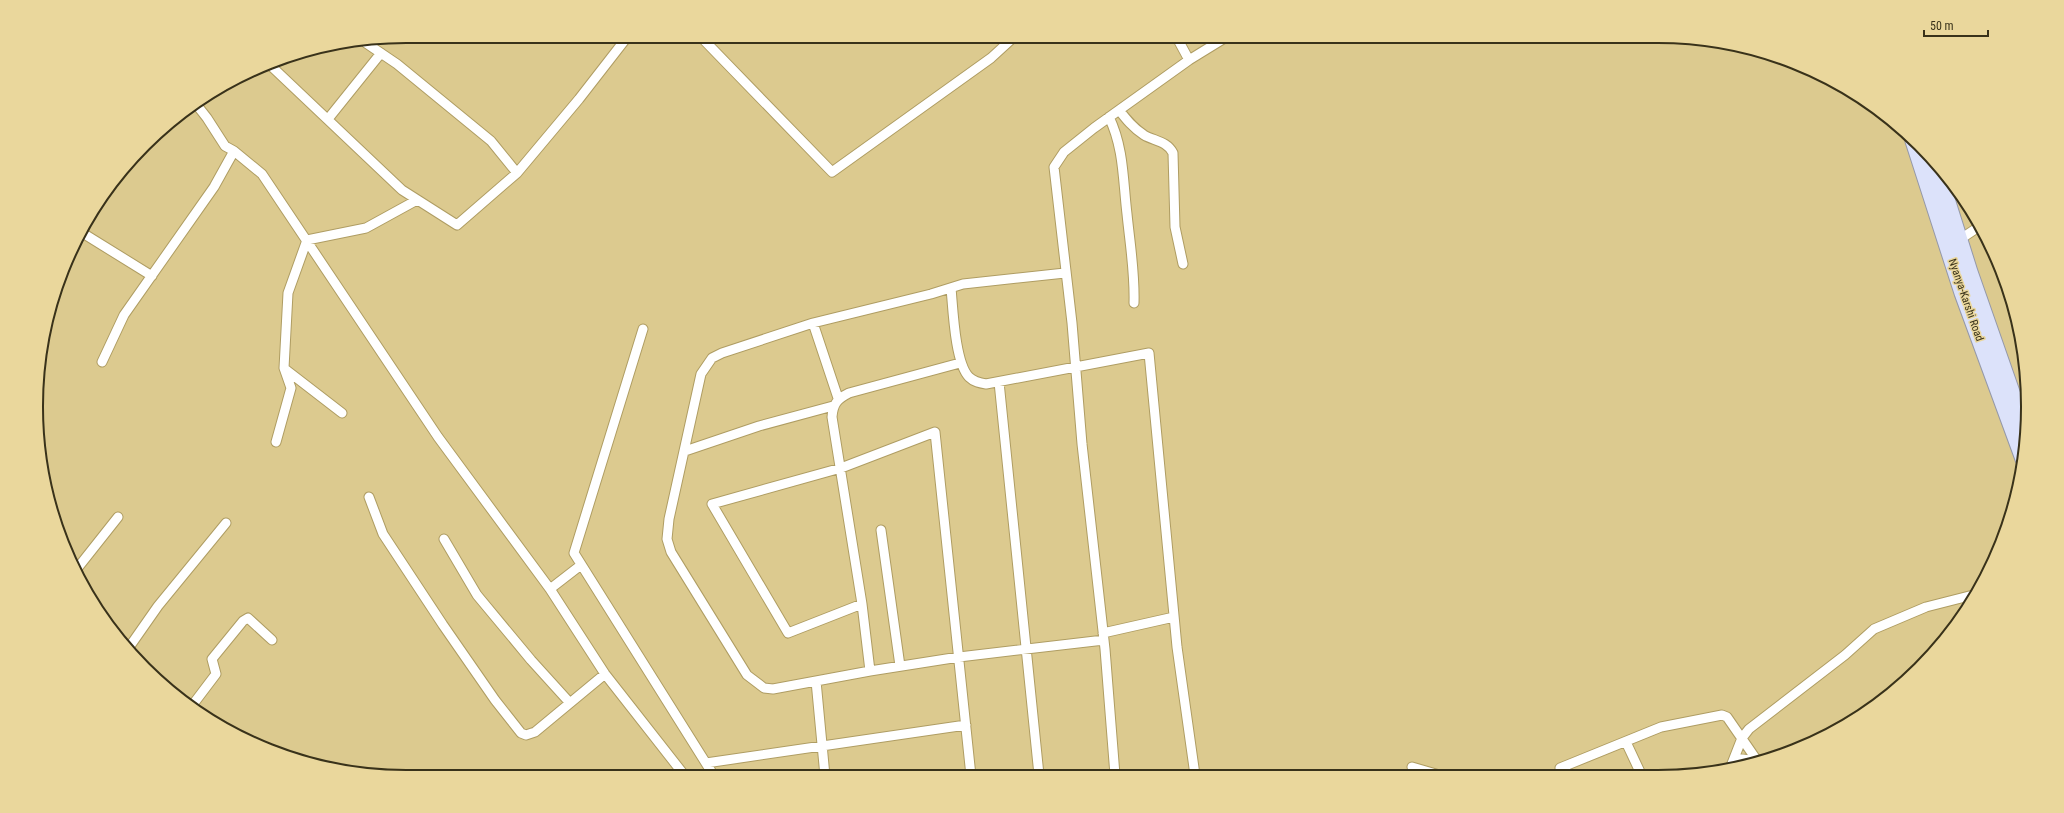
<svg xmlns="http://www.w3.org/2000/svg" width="2064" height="813" font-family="'Roboto Condensed',sans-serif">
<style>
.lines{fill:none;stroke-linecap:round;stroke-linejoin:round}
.minor-casing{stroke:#af9d63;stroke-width:11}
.primary-casing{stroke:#9498a9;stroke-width:17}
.minor{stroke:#fff;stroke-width:9}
.primary{stroke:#dce2fa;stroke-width:15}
.labels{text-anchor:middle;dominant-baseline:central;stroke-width:3;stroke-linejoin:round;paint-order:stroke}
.street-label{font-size:11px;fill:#39321a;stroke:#ead79c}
.rim{fill:none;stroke:#39321a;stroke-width:2}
</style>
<rect width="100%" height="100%" fill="#dcca8f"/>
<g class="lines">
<!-- minor casing -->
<g class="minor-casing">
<path id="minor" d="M700,36L832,172L991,58L1015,36
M366,43L397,64L491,141L517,173
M1189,60L1228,36
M269,64L402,190L457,225L517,173L579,99L628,36
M196,104L207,118L225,146L234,151L262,174L438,437L550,589L605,674L685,776
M1119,110C1126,119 1133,128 1144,135C1154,141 1167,141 1173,153L1175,227L1183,264
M1109,117C1124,148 1123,181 1127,214C1130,244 1135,273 1134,303
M328,119L381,53
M81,232L152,276
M1959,240L1980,226
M1065,273L963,284L931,294L813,323L722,353L712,358L701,374L669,519L667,539L671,552L747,675L764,688L773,689L870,671L959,657L1104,640
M951,288C953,309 955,363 969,377C974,382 980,383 986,384L1149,353L1177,647L1195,775
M813,323L838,398
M643,329L574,553L714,776
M102,362L124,315L214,187L234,151
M285,369L342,413
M999,382L1039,775
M276,442L291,388L284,368L288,293L307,240L366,228L417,200
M685,451L759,426L833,406
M369,497L383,534L443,625L495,700L521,733L526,735L535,732L605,674
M881,530L900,666
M444,539L477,595L531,660L570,703
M76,570L118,517
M550,589L581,565
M862,604L788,633L712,504L841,468L935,432L971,776
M1103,633L1174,617
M130,646L158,606L226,523
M870,671L862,604L832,417C833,404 837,399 849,393L960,363
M816,681L825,776
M191,707L216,674L212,659L243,621L248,618L272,640
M1626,742L1641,774
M1735,758L1750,760
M706,763L966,725
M1731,766L1742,738L1749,729L1845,655L1874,629L1926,607L1977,594
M1412,767L1436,774
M1560,768L1661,727L1722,715L1727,717L1756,759
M1115,775L1105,649L1082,444L1072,323L1054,167L1064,152L1094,128L1189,60L1176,36"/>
</g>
<!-- primary casing -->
<g class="primary-casing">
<path id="primary" d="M1913,141L1962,293L2023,459
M1935,161L1970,272L2027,435"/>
</g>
<!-- minor -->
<use href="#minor" class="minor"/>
<!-- primary -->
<use href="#primary" class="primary"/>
</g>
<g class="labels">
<!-- street labels -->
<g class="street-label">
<text transform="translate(1966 300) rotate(71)">Nyanya-Karshi Road</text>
</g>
</g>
<!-- crop -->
<path d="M0 0H2064V813H0ZM406 43H1658A363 363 0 0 1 2021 406V407A363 363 0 0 1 1658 770H406A363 363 0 0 1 43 407V406A363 363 0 0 1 406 43Z" fill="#ead79c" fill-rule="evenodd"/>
<path class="rim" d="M406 43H1658A363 363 0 0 1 2021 406V407A363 363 0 0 1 1658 770H406A363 363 0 0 1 43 407V406A363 363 0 0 1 406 43Z"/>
<!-- scale -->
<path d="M1924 30v6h64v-6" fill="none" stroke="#39321a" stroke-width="2"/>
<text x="1930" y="30" font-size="12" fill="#39321a" stroke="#ead79c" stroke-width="3" paint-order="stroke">50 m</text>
</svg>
